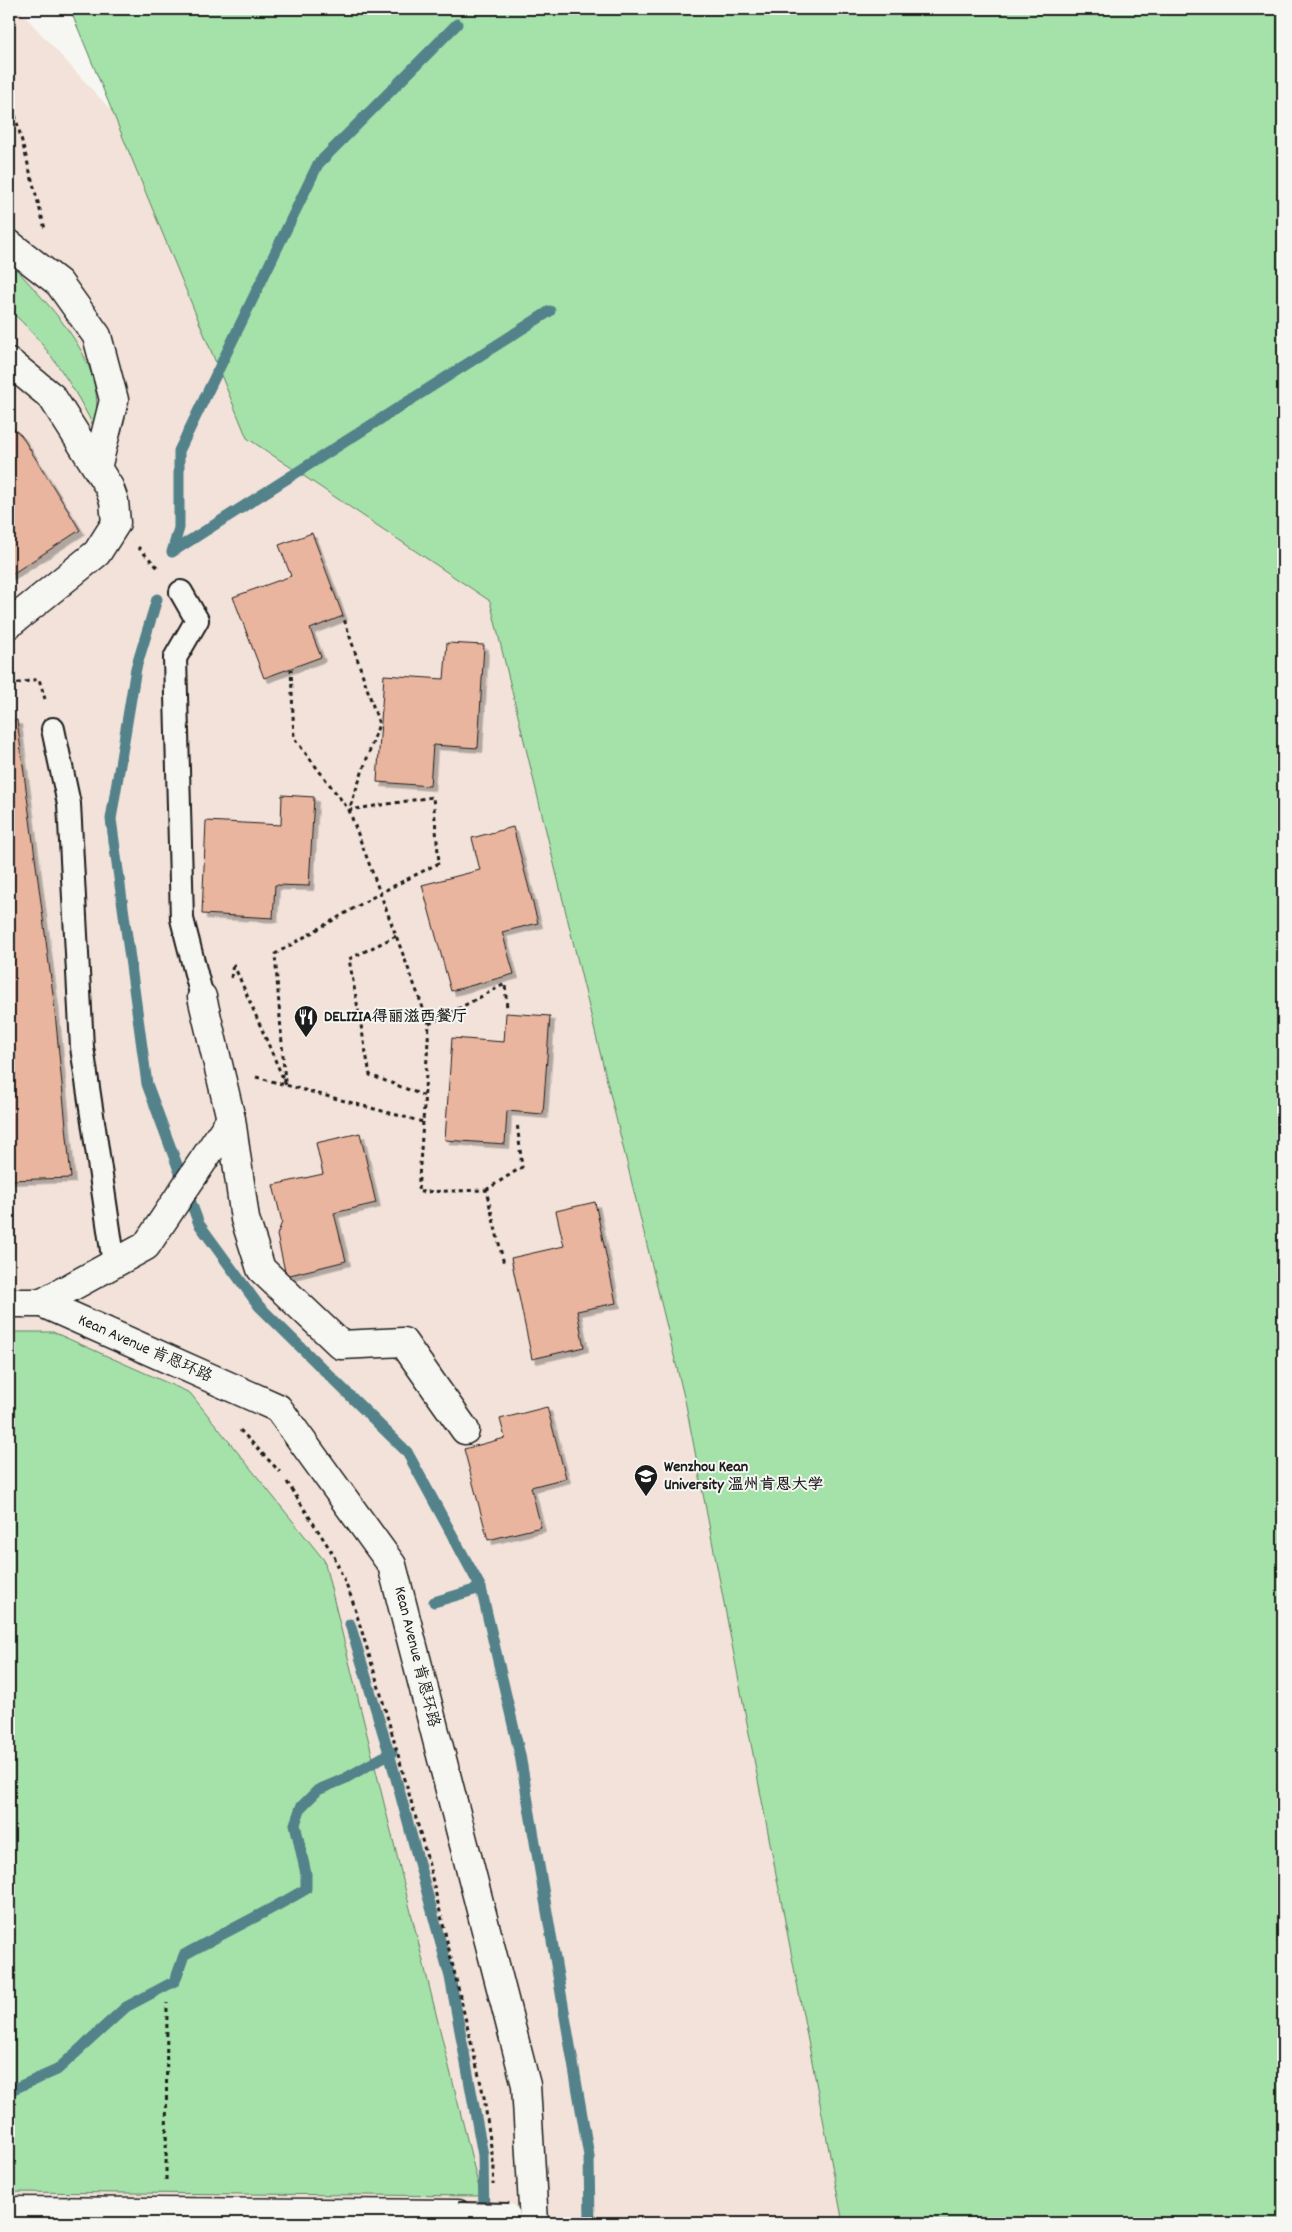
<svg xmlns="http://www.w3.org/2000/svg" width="1292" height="2232" font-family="Dekko,'LXGW WenKai TC',sans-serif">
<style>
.built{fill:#f2e2d9}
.green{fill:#a4e2a9;stroke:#607f62}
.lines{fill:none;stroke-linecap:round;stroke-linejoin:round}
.stream{stroke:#53828a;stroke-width:11}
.building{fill:#eab59e;stroke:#1c1c1c;filter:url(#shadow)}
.lane-casing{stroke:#1c1c1c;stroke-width:26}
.street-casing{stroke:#1c1c1c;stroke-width:31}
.path{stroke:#1c1c1c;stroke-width:3;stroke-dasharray:4 4;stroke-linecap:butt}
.lane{stroke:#f6f6f2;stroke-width:22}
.street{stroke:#f6f6f2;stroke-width:28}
.lane-bridge-casing{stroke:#1c1c1c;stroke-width:26;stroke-linecap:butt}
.lane-bridge{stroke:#f6f6f2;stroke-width:22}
.labels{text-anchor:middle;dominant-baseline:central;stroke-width:4;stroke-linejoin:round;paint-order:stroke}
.poi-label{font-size:16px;font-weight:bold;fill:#1c1c1c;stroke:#f6f6f2;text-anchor:start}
.street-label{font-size:16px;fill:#1c1c1c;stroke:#f6f6f2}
</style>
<defs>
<filter id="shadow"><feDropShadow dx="4.5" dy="4.5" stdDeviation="0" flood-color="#0004"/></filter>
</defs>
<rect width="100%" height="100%" fill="#f6f6f2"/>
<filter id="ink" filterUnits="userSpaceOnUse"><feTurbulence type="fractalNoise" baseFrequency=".02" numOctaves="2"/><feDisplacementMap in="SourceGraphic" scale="10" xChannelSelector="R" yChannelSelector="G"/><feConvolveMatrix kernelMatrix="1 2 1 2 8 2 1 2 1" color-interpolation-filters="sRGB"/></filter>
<g filter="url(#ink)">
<!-- built -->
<path class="built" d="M9,9L20,11L496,530L1283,2223H9Z"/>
<!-- green -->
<path class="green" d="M70,9H1283V2223H843L686,1405L490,601L247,438Z
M9,263L18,271C49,306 89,345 96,393C98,406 96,419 96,432C78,392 43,338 9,310Z
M9,1332H53L190,1393L324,1560L481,2196L9,2192Z"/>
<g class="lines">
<!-- stream -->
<path class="stream" d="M172,552L179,528V451L318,164L457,24
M172,552L550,311
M157,599L136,668L111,819L147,1084L199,1224L259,1306L407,1452L481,1588L434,1602
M481,1588L520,1755L589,2156L590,2223
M350,1624L389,1753L450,1977L483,2155L484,2218
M9,2091L57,2070L126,2007L175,1981L184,1955C225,1932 266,1913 306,1889V1874L295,1824L301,1807L318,1790L344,1779L392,1752"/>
</g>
<!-- building -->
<path class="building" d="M9,425L21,435L80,530L9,576Z
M312,533L343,616L310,629L321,657L264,678L233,597L291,576L279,545Z
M447,643L484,645L478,748L433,745L430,786L377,782L384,675L444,679Z
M17,720L54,1002L71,1178L9,1180V721Z
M282,795L314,797L309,886L275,885L273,918L202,914L206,821L281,825Z
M513,827L538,923L502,932L514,974L451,991L422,885L480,870L472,838Z
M506,1013L550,1016L543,1114L507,1111L505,1144L445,1140L452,1038L504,1042Z
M360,1133L376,1203L334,1213L346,1261L286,1276L277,1235L282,1222L273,1185L323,1174L316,1143Z
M595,1202L616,1303L577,1311L584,1347L532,1359L511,1258L564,1246L556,1211Z
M547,1407L566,1478L531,1487L541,1527L488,1540L464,1449L505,1438L500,1419Z"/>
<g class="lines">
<!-- lane casing -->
<g class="lane-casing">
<path id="lane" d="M181,592L197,620L175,658L182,919L202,997
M53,729L69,804L82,1047L114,1264"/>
</g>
<!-- street casing -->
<g class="street-casing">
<path id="street" d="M9,244L59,283L97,336L114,400L97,468
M9,362L52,397L109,487L114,501L116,523L97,553L9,624
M202,997L231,1119L245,1219L261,1269L341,1345L403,1342L465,1430
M9,1303H42L278,1408L392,1565L526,2085L534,2223
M42,1303L146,1246L231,1119
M9,2211L458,2214"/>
</g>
<!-- path -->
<path class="path" d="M9,92L45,229
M138,547L160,570
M9,685L39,679L45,699
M396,936L349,959L370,1075L425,1096
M231,978L233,963L286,1085
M429,1024L505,984L507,1009
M256,1077L423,1122L429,1024L349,810L379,724L343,616
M285,1082L275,954L380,893L439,863L433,797L349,810L294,738L291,669
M423,1122L418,1192L486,1190L504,1264
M486,1190L522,1167L517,1122
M240,1430L280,1472
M287,1482L333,1554L352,1599L380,1691L428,1861L484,2097L494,2168L493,2185
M166,2180L167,2003"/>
<!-- lane -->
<use href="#lane" class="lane"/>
<!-- street -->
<use href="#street" class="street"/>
<!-- lane-bridge casing -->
<g class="lane-bridge-casing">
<path id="lane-bridge" d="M458,2214L509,2215"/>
</g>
<!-- lane-bridge -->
<use href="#lane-bridge" class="lane-bridge"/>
</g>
</g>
<!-- icons -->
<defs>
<g id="restaurant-pin" transform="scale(1.25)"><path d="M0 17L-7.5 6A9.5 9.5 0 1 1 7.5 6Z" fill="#1c1c1c" stroke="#f6f6f2"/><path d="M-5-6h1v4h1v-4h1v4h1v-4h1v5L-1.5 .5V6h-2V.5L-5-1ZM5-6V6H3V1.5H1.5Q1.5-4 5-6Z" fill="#fff"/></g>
<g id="university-pin" transform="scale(1.25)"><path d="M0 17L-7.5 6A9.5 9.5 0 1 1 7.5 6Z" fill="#1c1c1c" stroke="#f6f6f2"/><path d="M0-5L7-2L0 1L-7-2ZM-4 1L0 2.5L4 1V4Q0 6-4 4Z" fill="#fff"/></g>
</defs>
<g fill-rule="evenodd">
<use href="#restaurant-pin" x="306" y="1017"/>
<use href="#university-pin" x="646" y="1476"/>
</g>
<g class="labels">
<!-- poi labels -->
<g class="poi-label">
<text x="324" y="1017">DELIZIA得丽滋西餐厅</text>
<text x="664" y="1467">Wenzhou Kean<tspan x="664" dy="18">University 温州肯恩大学</tspan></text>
</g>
<!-- street labels -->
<g class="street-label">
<text transform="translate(145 1349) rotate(24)">Kean Avenue 肯恩环路</text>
<text transform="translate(416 1657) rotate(76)">Kean Avenue 肯恩环路</text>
</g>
</g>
<!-- margin -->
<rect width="1292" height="2232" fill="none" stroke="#f6f6f2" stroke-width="30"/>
<rect x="15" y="15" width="1262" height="2202" fill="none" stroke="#1c1c1c" stroke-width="2" filter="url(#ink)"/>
</svg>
